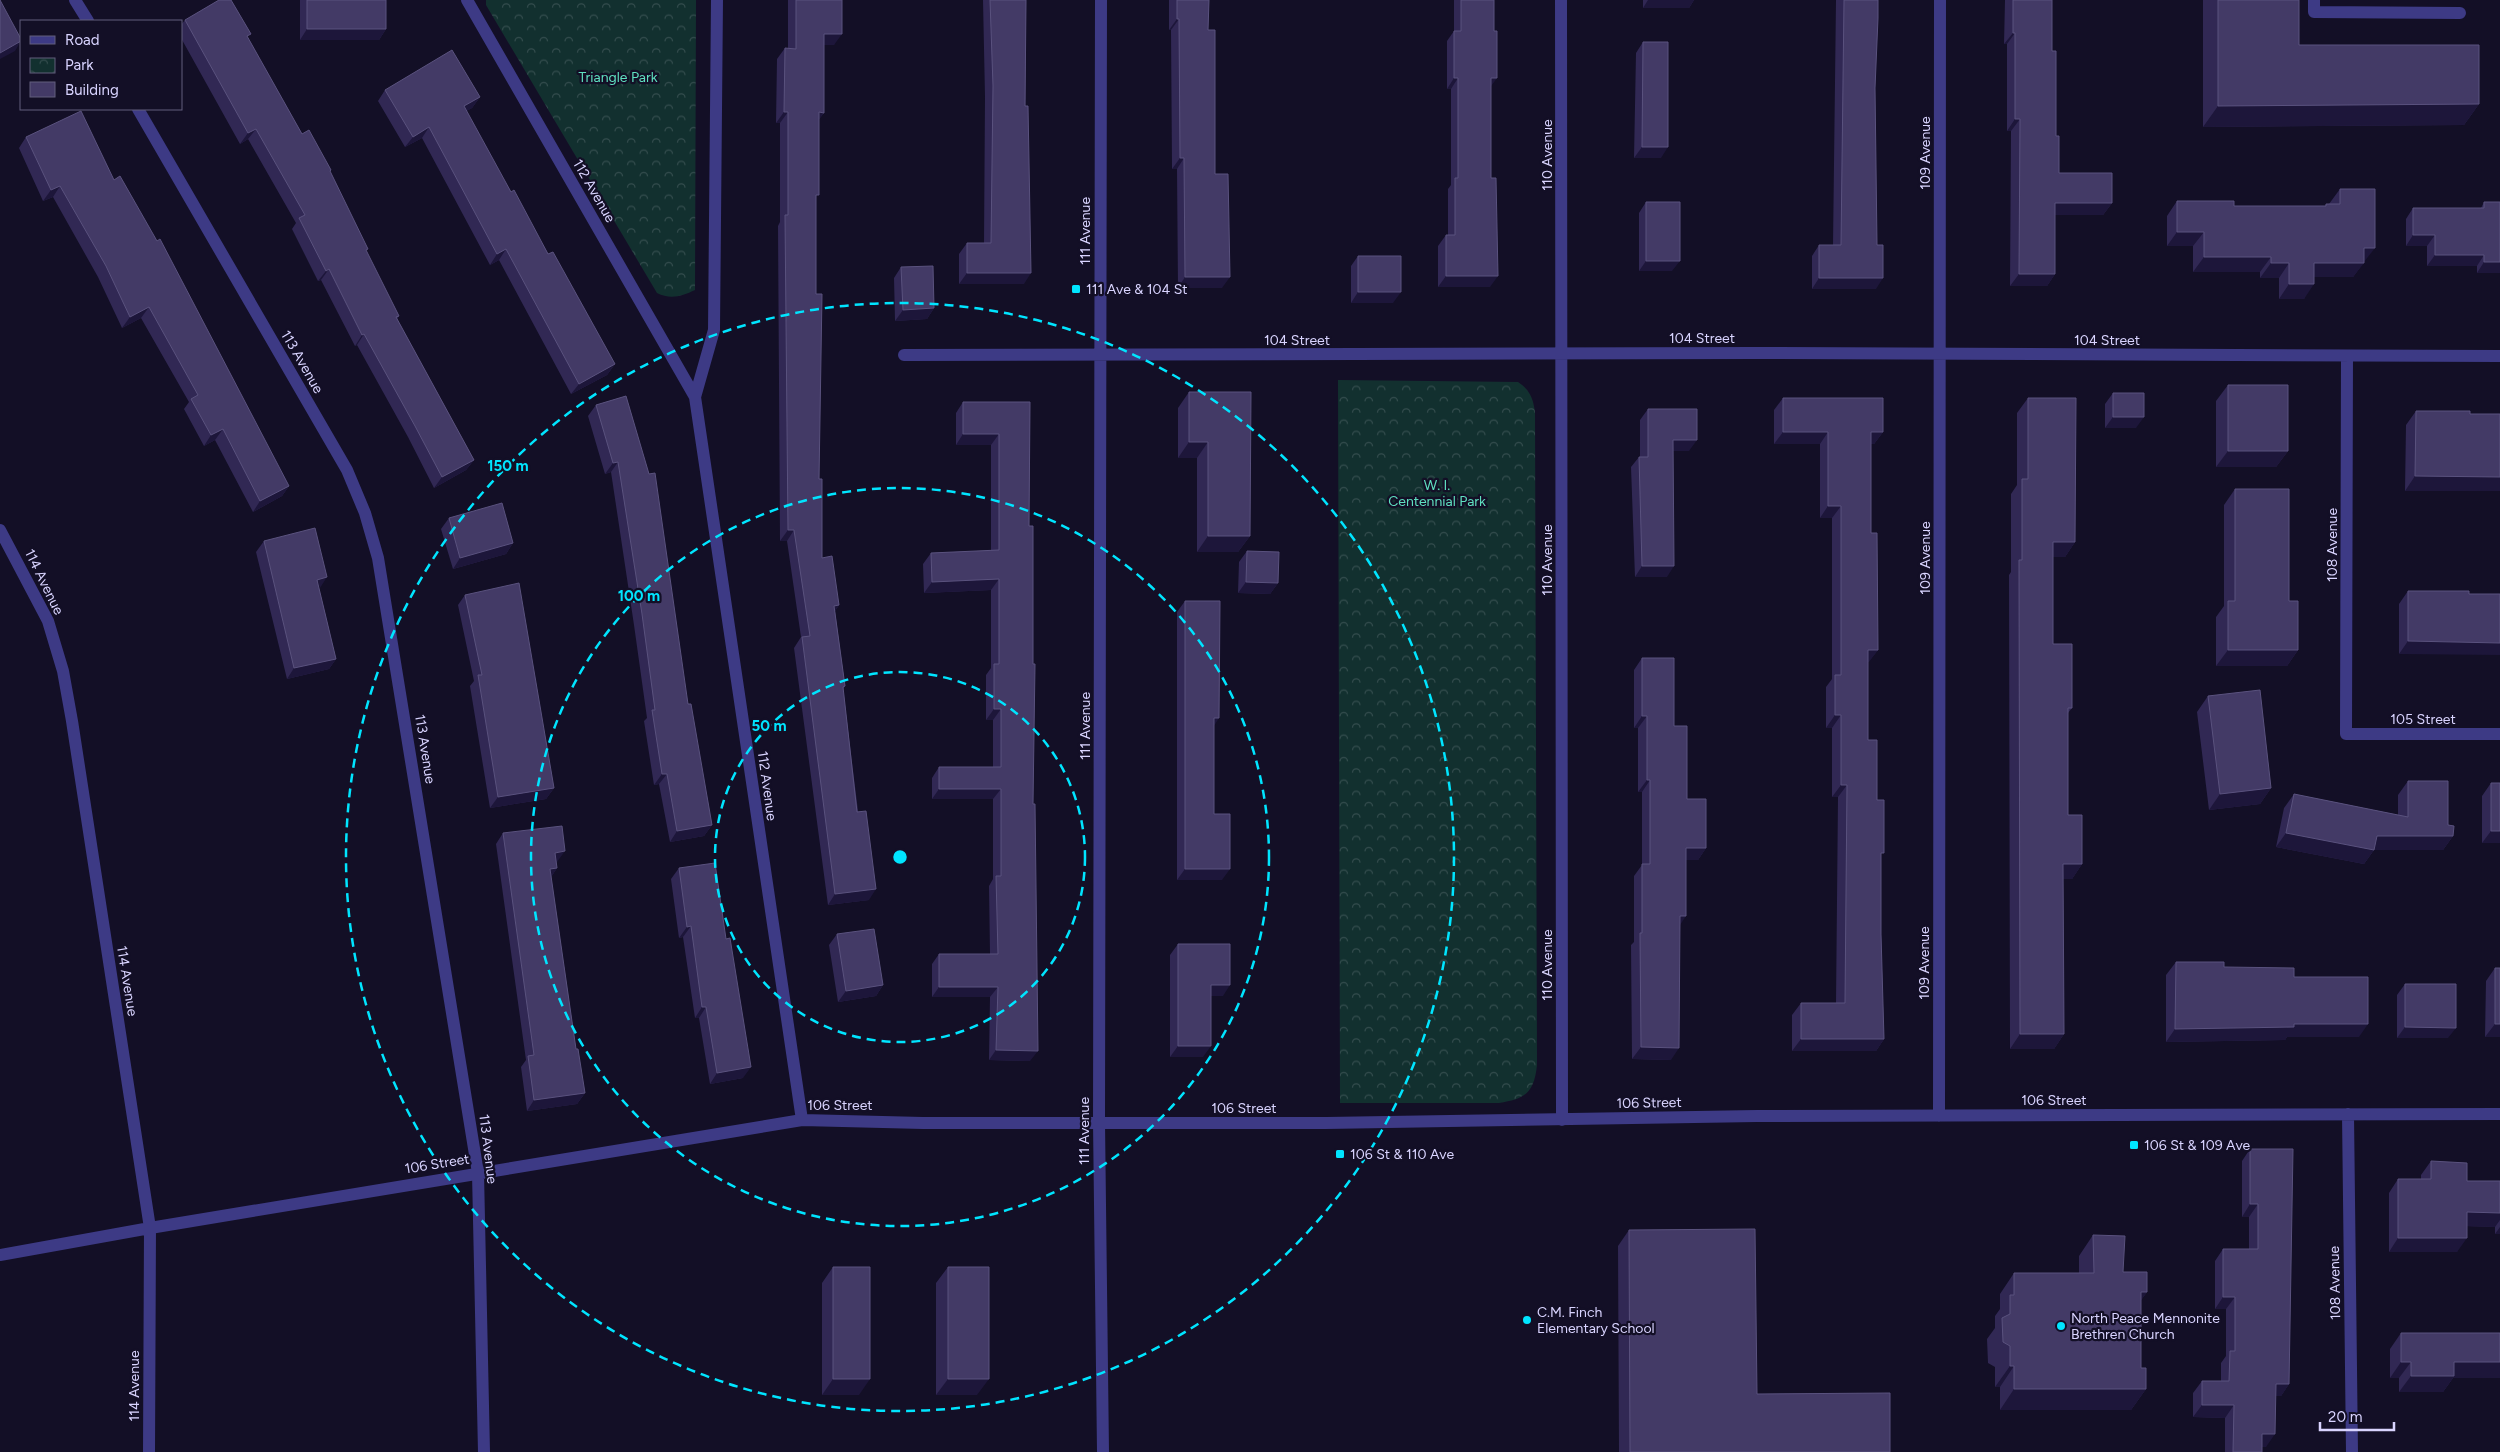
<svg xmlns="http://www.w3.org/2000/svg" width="2500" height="1452" font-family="Figtree,sans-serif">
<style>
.park{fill:url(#park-crowns)}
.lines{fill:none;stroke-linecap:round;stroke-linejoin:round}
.minor{stroke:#3d3a85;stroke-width:12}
.wall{fill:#312854}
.shaded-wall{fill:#1d163a}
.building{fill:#433a66;stroke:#5a527e}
.ring{fill:none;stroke:#00e5ff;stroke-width:2.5;stroke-dasharray:9 6}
.poi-dot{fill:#00e5ff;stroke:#130f26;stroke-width:2}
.labels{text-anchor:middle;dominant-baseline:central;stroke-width:4.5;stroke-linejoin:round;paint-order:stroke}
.park-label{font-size:14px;fill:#5fe0c0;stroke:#130f26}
.street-label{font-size:14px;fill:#d9d4ff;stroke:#130f26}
.poi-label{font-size:14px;fill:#d9d4ff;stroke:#130f26;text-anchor:start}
.centre{fill:#00e5ff;stroke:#130f26;stroke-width:2.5}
.ring-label{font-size:15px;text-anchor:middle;font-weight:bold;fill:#00e5ff;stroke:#130f26;stroke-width:4.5;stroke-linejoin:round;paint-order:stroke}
</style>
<defs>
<pattern id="park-crowns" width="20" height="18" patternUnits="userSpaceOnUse" patternTransform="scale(1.25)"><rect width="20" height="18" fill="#12302f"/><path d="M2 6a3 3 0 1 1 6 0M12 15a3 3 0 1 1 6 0" fill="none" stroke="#344d4e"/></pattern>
</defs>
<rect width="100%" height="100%" fill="#130f26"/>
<!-- park -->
<path class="park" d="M486,0H696L695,290C682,296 671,300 657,293L486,5Z
M1338,380L1518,382C1530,390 1533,398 1535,412L1537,1065C1534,1093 1525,1099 1499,1103H1340Z"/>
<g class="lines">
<!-- minor -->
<path class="minor" d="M75,0L88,21
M467,0L695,397L802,1120
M1101,0L1099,1122L1103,1452
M1561,0L1562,1120
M2314,0V12L2460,13
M138,109L347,470L365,513L378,558L478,1173L484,1452
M904,355L1756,353L2500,356
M2347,356L2346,734H2500
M695,397L714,330L717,0
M0,530L48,621L63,671L72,721L150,1228L149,1452
M2348,1114L2352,1452
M1939,1116L1940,0
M0,1255L150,1228L802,1120L923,1123H1326L1757,1116L2500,1114"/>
</g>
<!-- wall -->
<path class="wall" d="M300,0H386V29L379,40H300Z
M788,0H842L834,45H824V113L819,119L816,201V294L819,479L822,558L839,605L835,611L845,686L843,689L869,900L828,905L794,648L801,637L787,541H780L778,226L780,222V123H776L777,59L785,48L788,49Z
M983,0H1026L1024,284H959V254L967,243H984L985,97Z
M1169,0H1209L1208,30L1215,174L1222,288H1178L1177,169H1172L1171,30H1169Z
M1454,0H1494L1491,86L1490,287H1438V246L1446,235H1448V189L1451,185V89H1447V41L1454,31Z
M1643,0H1694L1689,8H1643Z
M1836,0H1878L1875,88L1876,289H1812V256L1819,245H1833Z
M2005,0H2052V51L2056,136L2059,173L2112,203L2103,215H2055V274L2047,286H2010L2011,131H2007V44H2004Z
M2203,0H2299V45L2479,104L2464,125L2203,127Z
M185,20L248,38L302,134L330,172L366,252L399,316L397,319L474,460L466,470L434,488L408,437L357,345L355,346L321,280L318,281L292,229L296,223L248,139L240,144L181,38V25Z
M1643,42L1661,158H1634L1636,53Z
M385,90L480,97L472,108L466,111L511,192L615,364L607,375L571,394L499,260L490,265L422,138L405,147L378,101Z
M26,137L114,180L289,486L282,496L253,512L215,440L204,446L184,409L189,402L141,318L122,328L98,277L53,197L43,201L19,148Z
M2340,189L2364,262L2353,277H2314L2304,299H2279V278H2260V272H2193V246H2167V216L2177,201L2234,206H2325L2326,204H2329Z
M1646,202L1672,271H1639V213Z
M2484,202L2500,273H2477V266H2427V246H2406V219L2413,208H2481Z
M1358,256L1393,303H1351V266Z
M901,267L934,308L927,319L895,321L894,278Z
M2228,385L2288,451L2276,467H2216V401Z
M1189,392L1250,536L1238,552H1197V458H1178V408Z
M2113,393L2136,428H2105V404Z
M626,396L712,825L704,836L670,842L659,784L654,785L644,721L647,718L634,625L611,472L605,474L588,416L596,405Z
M1783,398L1883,432L1874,444H1871V533L1878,650L1868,662V740L1877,800L1881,857V934L1884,1039L1876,1051H1792V1015L1801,1003H1836L1838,797H1832V728H1826V687L1832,679V518H1820V444H1774V410Z
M2028,398L2075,542L2065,557H2053V644L2072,708L2068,713V815L2082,864L2072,879H2063L2064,1034L2054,1049H2010L2009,575L2011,572V494L2017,485V413Z
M963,402H1030L1029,526L1033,804L1030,1061L989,1060L990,997H932V964L939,954H990L989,886L993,879V799H932V778L939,767H993V720H986V675L991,668V590L924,593L923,564L931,553L991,551V445H956V413Z
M1648,409L1689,451H1673L1667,577H1635L1631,467L1639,457H1640V420Z
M2416,411L2470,414H2500V491H2405L2406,425Z
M2235,489L2289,601L2298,650L2287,666H2216V617L2224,606V505Z
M449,518L513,543L506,554L453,569L441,529Z
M264,541L319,588L336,659L329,669L287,679L256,552Z
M1247,551L1278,583L1270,594L1238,593L1239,562Z
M2408,591L2469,594L2399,654V604Z
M465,595L554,788L546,799L490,808L470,686L474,681L458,605Z
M1185,601L1214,725V814L1222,880H1177V612Z
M1642,658L1674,726L1687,799L1706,848L1698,860H1686L1680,925L1671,1060L1632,1059L1631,945L1634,942V876L1642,865V792H1638V728H1634V670Z
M2208,696L2271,788L2260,804L2209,810L2197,712Z
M2408,781L2448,825L2453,836L2443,850H2374L2364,864L2276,847L2284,808L2294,794L2398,815V795Z
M2491,783L2500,843H2482V796Z
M503,833L557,862H556L557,868L551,877L576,1049L585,1093L577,1104L527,1111L521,1067L526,1060L496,844Z
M679,868L726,939L743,1078L710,1084L699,1018H695L683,937L679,938L671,879Z
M837,934L883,985L876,996L838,1002L829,945Z
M1178,944L1223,996H1211L1203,1057H1170V955Z
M2176,962L2224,967L2294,977L2359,1037H2287L2285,1040L2166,1042V975Z
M2495,968H2500V1037H2485L2486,981Z
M2405,984L2448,1038H2397V995Z
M2250,1149L2289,1384L2281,1396H2275L2266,1447H2262V1452H2225V1418L2193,1417V1393L2202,1381H2221V1363L2226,1356V1309H2215V1261L2223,1249H2249V1217H2242V1161Z
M2431,1161L2467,1181H2500V1234H2495V1227L2467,1226L2457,1252H2389V1193L2398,1179H2421V1175Z
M1629,1230L1757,1394L1890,1452H1619L1618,1246Z
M2093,1235L2123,1272L2147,1292L2141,1300V1368L2146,1389L2131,1410H2000V1387H1995V1367L1988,1363L1987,1339L1995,1328V1316L2000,1309V1294L2014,1273H2079V1256Z
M833,1267L859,1395H822V1283Z
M948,1267L977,1395H936V1283Z
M2401,1333L2500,1378H2453L2443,1392H2399V1378H2390V1349Z"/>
<!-- shaded-wall -->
<path class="shaded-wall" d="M1648,0H1694L1689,8H1643Z
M1177,19H1179L1171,30H1169Z
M307,29H386L379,40H300Z
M2013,33H2015L2007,44H2004Z
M824,34H842L834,45H817Z
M21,41L15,51L0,59V53Z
M1454,78H1458L1451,89H1447Z
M1491,78H1497L1489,89Z
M480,97L472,108L456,117L464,106Z
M2479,104L2464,125L2203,127L2218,106Z
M784,112H788L780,123H776Z
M819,112L824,113L816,123Z
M2015,119H2020L2011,131H2007Z
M429,127L422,138L405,147L413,137Z
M256,129L248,139L240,144L248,133Z
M1642,147H1668L1661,158H1634Z
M1180,158H1184L1177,169H1172Z
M60,186L53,197L43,201L51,190Z
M2055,203H2112L2103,215H2047Z
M2177,232H2204L2193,246H2167Z
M2413,235H2435L2427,246H2406Z
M2364,248H2375L2364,262H2353Z
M506,249L499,260L490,265L497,254Z
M2435,255H2484L2477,266H2427Z
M2204,257H2271L2260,272H2193Z
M1646,261H1680L1672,271H1639Z
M2484,262H2500V273H2477Z
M2271,263H2289L2279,278H2260Z
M2314,263H2364L2353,277H2304Z
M329,269L321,280L318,281L326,271Z
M967,273H1031L1024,284H959Z
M2019,274H2055L2047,286H2010Z
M1446,276H1498L1490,287H1438Z
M1185,277H1230L1222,288H1178Z
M1819,278H1883L1876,289H1812Z
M2289,284H2314L2304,299H2279Z
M1358,292H1401L1393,303H1351Z
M149,307L141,318L122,328L130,317Z
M934,308L927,319L895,321L903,310Z
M364,334L357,345L355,346L362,335Z
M615,364L607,375L571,394L579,384Z
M2113,417H2144L2136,428H2105Z
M223,429L215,440L204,446L211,435Z
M1783,432H1828L1820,444H1774Z
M1871,432H1883L1874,444H1862Z
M963,434H999L991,445H956Z
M1673,440H1697L1689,451H1666Z
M1189,442H1208L1197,458H1178Z
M2228,451H2288L2276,467H2216Z
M474,460L466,470L434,488L442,477Z
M618,462L611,472L605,474L613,463Z
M2415,476L2500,477V491H2405Z
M289,486L282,496L253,512L260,501Z
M1828,506H1841L1832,518H1820Z
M788,530H794L787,541H780Z
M1208,536H1250L1238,552H1197Z
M2053,542H2075L2065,557H2043Z
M513,543L506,554L453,569L460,558Z
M1642,566H1674L1667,577H1635Z
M327,577L320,588L317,580Z
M999,579L991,590L924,593L932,582Z
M1246,582L1278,583L1270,594L1238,593Z
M839,605L832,616L834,606Z
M2408,641L2500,643V655L2399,654Z
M1868,650H1878L1869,662H1860Z
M2228,650H2298L2287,666H2216Z
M336,659L329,669L287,679L294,668Z
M994,709H1001L993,720H986Z
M1835,715H1841L1832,728H1826Z
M1642,716H1647L1638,728H1634Z
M1214,718H1219L1212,729Z
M662,774H667L659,784L654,785Z
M1647,780H1650L1642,792H1638Z
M1841,785H1847L1838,797H1832Z
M554,788L546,799L490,808L498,797Z
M2271,788L2260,804L2209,810L2220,794Z
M939,789H1001L993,799H932Z
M712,825L704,836L670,842L677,831Z
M2491,831H2500V843H2482Z
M2286,833L2377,836H2453L2443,850H2370H2374L2364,864L2276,847Z
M1686,848H1706L1698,860H1678Z
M565,851L557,862L547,863L555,853Z
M2063,864H2082L2072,879H2052Z
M557,868L550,879V869Z
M1185,869H1230L1222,880H1177Z
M876,889L869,900L828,905L835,894Z
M1680,916H1686L1678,928Z
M691,926L683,937L679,938L687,927Z
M883,985L876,996L838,1002L846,991Z
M1211,985H1230L1223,996H1203Z
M939,987H998L990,997H932Z
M702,1007H706L699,1018H695Z
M2294,1024H2368L2359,1037H2287L2285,1040L2166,1042L2175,1029Z
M2495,1024H2500V1037H2485Z
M2405,1027L2456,1028L2448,1038H2397Z
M2020,1034H2064L2054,1049H2010Z
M1801,1039H1884L1876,1051H1792Z
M1178,1046H1211L1203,1057H1170Z
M1641,1047L1679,1048L1671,1060L1632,1059Z
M996,1050L1038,1051L1030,1061L989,1060Z
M751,1067L743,1078L710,1084L717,1073Z
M585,1093L577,1104L527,1111L534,1100Z
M2250,1204H2258L2249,1217H2242Z
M2467,1212L2500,1213V1220L2495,1227L2457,1226Z
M2500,1227V1234H2495Z
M2398,1238H2467L2457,1252H2389Z
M2141,1292H2147L2132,1313Z
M2223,1297H2235L2226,1309H2215Z
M2401,1362H2411L2399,1378H2390Z
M2454,1362H2500V1378H2453L2443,1392H2399L2411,1376Z
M2010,1366H2014L2000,1387H1995Z
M833,1379H870L859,1395H822Z
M948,1379H989L977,1395H936Z
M2276,1384H2289L2281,1396H2267Z
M2014,1389H2146L2131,1410H2000Z
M2202,1405H2234L2225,1418L2193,1417Z
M2262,1434H2275L2266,1447H2253Z"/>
<!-- building -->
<path class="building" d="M0,0L21,39V41L0,53Z
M219,0H231L251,34L247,36L302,134L309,130L331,170L330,171L368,249L366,250L399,316L396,317L474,460L442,477L415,426L364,334L362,335L329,269L326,271L299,218L305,215L256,129L248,133L185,20Z
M307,0H386V29H307Z
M796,0H842V34H824V113L819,112V195H816V294H822L819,479H822V558L832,556L839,605L834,606L845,686L843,687L857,812L866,811L876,889L835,894L802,637L810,636L794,530H788L785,215H788V112H784L785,48L796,49Z
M990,0H1026L1025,106H1028L1031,273H967V243H991L993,86Z
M1177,0H1209L1208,30H1215V174H1228L1230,277H1185L1184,158H1180L1179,19H1177Z
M1461,0H1494V31H1497V78H1491V178H1496L1498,276H1446V235H1455V178H1458V78H1454V31H1461Z
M1844,0H1878V18L1875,88L1877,245H1883V278H1819V245H1841Z
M2013,0H2052V51H2056V136H2059V173H2112V203H2055V274H2019L2020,119H2015V33H2013Z
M2218,0H2299V45H2479V104L2218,106Z
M1643,42H1668V147H1642Z
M452,50L480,97L464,106L511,192L514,190L548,254L553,252L615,364L579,384L506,249L497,254L429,127L413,137L385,90Z
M81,111L114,180L120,176L157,241L160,239L289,486L260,501L223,429L211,435L191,399L198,395L149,307L130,317L106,266L60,186L51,190L26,137Z
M2340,189H2375V248H2364V263H2314V284H2289V263H2271V257H2204V232H2177V201H2234V206H2326V204H2340Z
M1646,202H1680V261H1646Z
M2484,202H2500V262H2484V255H2435V235H2413V208H2484Z
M1358,256H1401V292H1358Z
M933,266L934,308L903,310L901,267Z
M2228,385H2288V451H2228Z
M1189,392H1251L1250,536H1208V442H1189Z
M2113,393H2144V417H2113Z
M626,396L649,474L655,473L688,704H691L712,825L677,831L667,774H662L652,710H655L642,614L618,462L613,463L596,405Z
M1783,398H1883V432H1871V533H1877L1878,650H1868V740H1877V800H1884V853H1881V934L1884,1039H1801V1003H1845L1847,785H1841V715H1835V675H1841V506H1828V432H1783Z
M2028,398H2076L2075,542H2053V644H2072V708H2068V815H2082V864H2063L2064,1034H2020L2019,560H2022V479H2028Z
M963,402H1030L1029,526H1033V664H1035L1033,804H1035L1038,1051L996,1050L998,987H939V954H998L996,876H1001V789H939V767H1001V709H994V664H999V579L932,582L931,553L999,550V434H963Z
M1648,409H1697V440H1673L1674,566H1642L1639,457H1648Z
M2416,411H2470V414H2500V477L2415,476Z
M2235,489H2289V601H2298V650H2228V601H2235Z
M502,503L513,543L460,558L449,518Z
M315,528L327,577L317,580L336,659L294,668L264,541Z
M1247,551L1279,552L1278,583L1246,582Z
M519,583L554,788L498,797L478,675H482L465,595Z
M2408,591H2469V594H2500V643L2408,641Z
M1185,601H1220L1219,718H1214V814H1230V869H1185Z
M1642,658H1674V726H1687V799H1706V848H1686V916H1680L1679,1048L1641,1047L1640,933H1642V864H1650V780H1647V716H1642Z
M2260,690L2271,788L2220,794L2208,696Z
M2408,781H2448V825L2454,826L2453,836H2377L2374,850L2286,833L2294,794L2408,817Z
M2491,783H2500V831H2491Z
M562,826L565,851L555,853L557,868L550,869L576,1049H578L585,1093L534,1100L528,1056L534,1055L503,833Z
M715,863L726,939L730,938L751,1067L717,1073L706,1007H702L691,926L687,927L679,868Z
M874,929L883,985L846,991L837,934Z
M1178,944H1230V985H1211V1046H1178Z
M2176,962H2224V967L2294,968V977H2368V1024H2294V1027L2175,1029Z
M2495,968H2500V1024H2495Z
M2405,984H2456V1028L2405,1027Z
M2250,1149H2293L2289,1384H2276L2275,1434H2262V1452H2233L2234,1405H2202V1381H2229L2230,1351H2235V1297H2223V1249H2258V1204H2250Z
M2431,1161L2467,1163V1181H2500V1213L2467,1212V1238H2398V1179H2431Z
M1755,1229L1757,1394L1890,1393V1452H1630L1629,1230Z
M2093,1235L2125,1236L2123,1272H2147V1292H2141V1368H2146V1389H2014V1366H2010V1346L2003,1342L2002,1318L2010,1314V1295H2014V1273H2094Z
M833,1267H870V1379H833Z
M948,1267H989V1379H948Z
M2401,1333H2500V1362H2454V1376H2411V1362H2401Z"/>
<!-- distance rings -->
<g class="ring">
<circle cx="900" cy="857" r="185"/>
<circle cx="900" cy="857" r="369"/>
<circle cx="900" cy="857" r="554"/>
</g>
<!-- markers -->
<g class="poi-dot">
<rect x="1071" y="284" width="10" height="10" rx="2.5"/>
<rect x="2129" y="1140" width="10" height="10" rx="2.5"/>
<rect x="1335" y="1149" width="10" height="10" rx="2.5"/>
<circle cx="1527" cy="1320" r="5"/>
<circle cx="2061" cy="1326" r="5"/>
</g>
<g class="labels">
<!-- park labels -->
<g class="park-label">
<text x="618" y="77">Triangle Park</text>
<text x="1437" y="485">W. I.<tspan x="1437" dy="16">Centennial Park</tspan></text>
</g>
<!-- street labels -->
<g class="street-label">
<text transform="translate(1925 153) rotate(-90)">109 Avenue</text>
<text transform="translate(1547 155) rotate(-90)">110 Avenue</text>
<text transform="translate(594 191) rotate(60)">112 Avenue</text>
<text transform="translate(1085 231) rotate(-90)">111 Avenue</text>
<text x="1702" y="338">104 Street</text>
<text x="1297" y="340">104 Street</text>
<text x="2107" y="340">104 Street</text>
<text transform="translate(302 362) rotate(60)">113 Avenue</text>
<text transform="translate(2332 545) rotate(-90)">108 Avenue</text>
<text transform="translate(1925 558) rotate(-90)">109 Avenue</text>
<text transform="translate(1547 560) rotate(-90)">110 Avenue</text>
<text transform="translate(44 582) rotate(64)">114 Avenue</text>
<text x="2423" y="719">105 Street</text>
<text transform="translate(1085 726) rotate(-90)">111 Avenue</text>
<text transform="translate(425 749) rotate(81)">113 Avenue</text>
<text transform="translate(767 786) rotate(82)">112 Avenue</text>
<text transform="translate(1924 963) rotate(-90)">109 Avenue</text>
<text transform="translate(1547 965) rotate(-90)">110 Avenue</text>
<text transform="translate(127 981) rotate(81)">114 Avenue</text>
<text x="2054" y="1100">106 Street</text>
<text transform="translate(1649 1103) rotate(-1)">106 Street</text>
<text x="840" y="1105">106 Street</text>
<text x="1244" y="1108">106 Street</text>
<text transform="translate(1084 1131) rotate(-90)">111 Avenue</text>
<text transform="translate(488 1149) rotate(83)">113 Avenue</text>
<text transform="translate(437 1164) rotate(-9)">106 Street</text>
<text transform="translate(2335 1283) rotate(-91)">108 Avenue</text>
<text transform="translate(134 1386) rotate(-90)">114 Avenue</text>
</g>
<!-- poi labels -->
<g class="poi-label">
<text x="1086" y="289">111 Ave &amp; 104 St</text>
<text x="2144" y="1145">106 St &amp; 109 Ave</text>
<text x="1350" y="1154">106 St &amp; 110 Ave</text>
<text x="1537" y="1312">C.M. Finch<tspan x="1537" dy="16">Elementary School</tspan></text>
<text x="2071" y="1318">North Peace Mennonite<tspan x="2071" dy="16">Brethren Church</tspan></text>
</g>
</g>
<circle cx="900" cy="857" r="8" class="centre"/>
<g class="ring-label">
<text x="508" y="471">150 m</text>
<text x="639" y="601">100 m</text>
<text x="769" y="731">50 m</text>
</g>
<!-- legend -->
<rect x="20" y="20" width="162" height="90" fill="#130f26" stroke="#625e7d"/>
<rect x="30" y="36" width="25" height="8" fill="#3d3a85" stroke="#625e7d"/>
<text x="65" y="45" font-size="15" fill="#d9d4ff">Road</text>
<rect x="30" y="58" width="25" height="15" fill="url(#park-crowns)" stroke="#625e7d"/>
<text x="65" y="70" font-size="15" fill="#d9d4ff">Park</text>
<rect x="30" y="82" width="25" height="15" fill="#433a66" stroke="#625e7d"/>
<text x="65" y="95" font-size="15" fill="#d9d4ff">Building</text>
<!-- scale -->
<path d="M2320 1422v8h74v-8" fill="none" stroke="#d9d4ff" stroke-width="2.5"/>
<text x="2328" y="1422" font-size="15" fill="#d9d4ff" stroke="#130f26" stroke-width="4" paint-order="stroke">20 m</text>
</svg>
